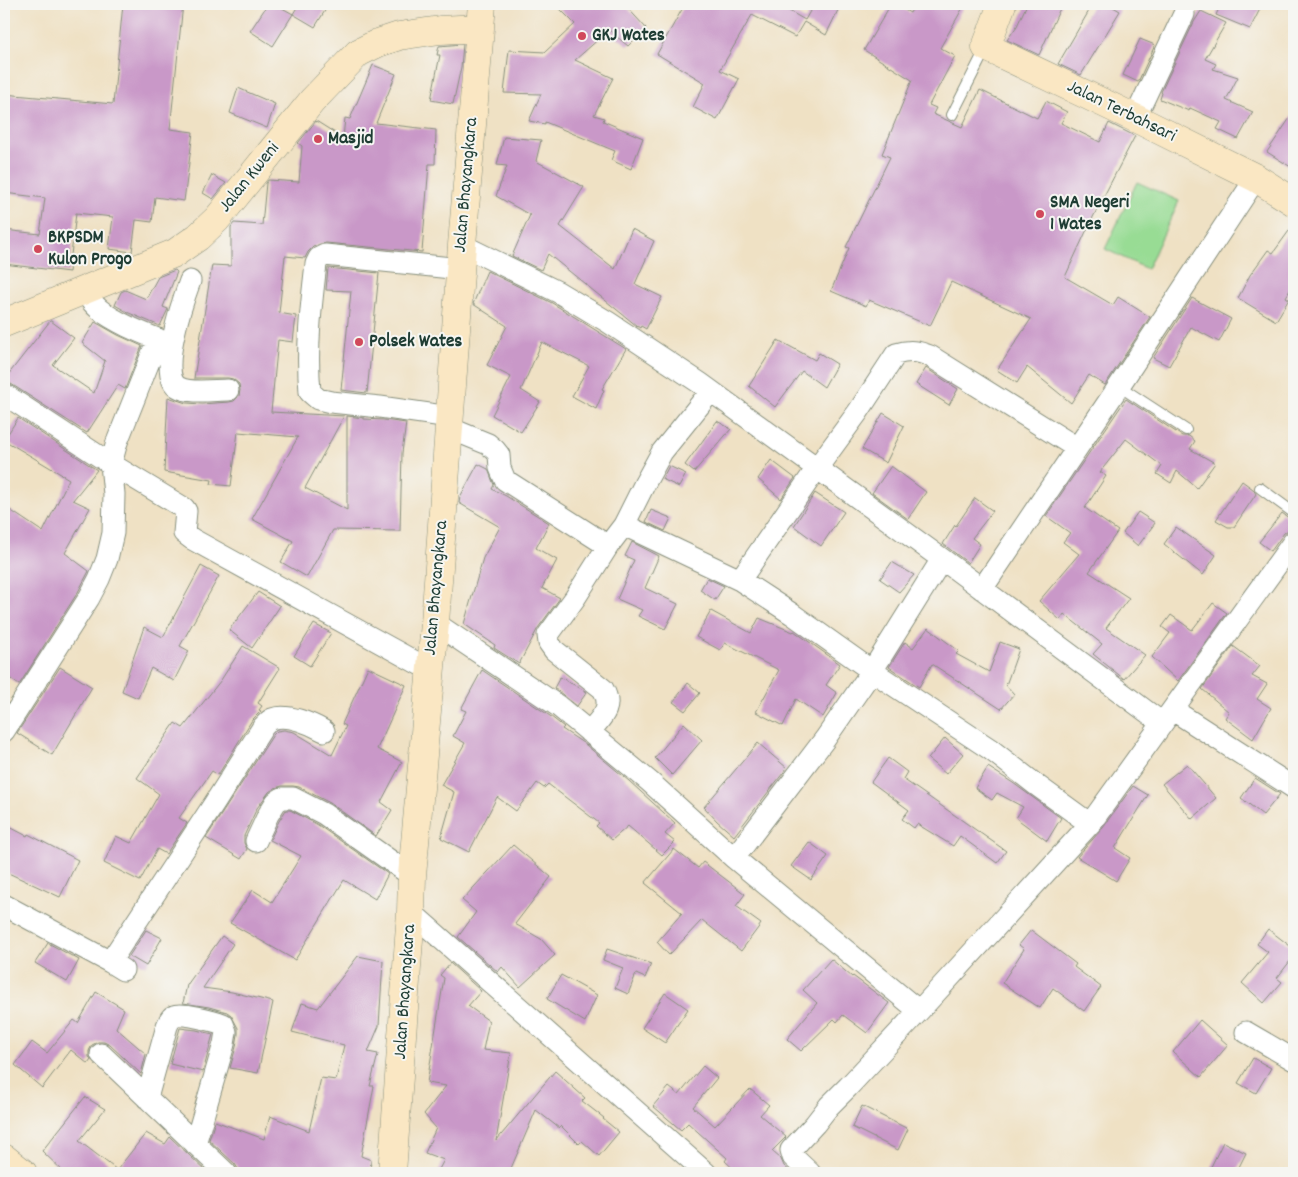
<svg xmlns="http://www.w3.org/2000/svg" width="1298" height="1177" font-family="Dekko,sans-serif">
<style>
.green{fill:#98dc94;stroke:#5c8c64}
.building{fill:#c998c8}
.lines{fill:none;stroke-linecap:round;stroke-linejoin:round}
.lane-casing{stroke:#878f7c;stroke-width:12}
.street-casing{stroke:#878f7c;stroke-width:23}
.secondary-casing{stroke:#878f7c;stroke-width:29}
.lane{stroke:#fff;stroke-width:10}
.street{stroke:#fff;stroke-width:21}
.secondary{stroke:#fae7c3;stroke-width:28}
.poi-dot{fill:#d1495b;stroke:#f6f6f2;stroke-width:2}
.labels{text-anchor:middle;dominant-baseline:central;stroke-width:4;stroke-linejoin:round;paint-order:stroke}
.poi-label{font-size:19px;font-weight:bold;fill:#1f3d34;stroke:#f6f6f2;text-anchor:start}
.street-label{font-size:19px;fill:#1f3d34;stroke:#f6f6f2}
</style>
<rect width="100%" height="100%" fill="#f6f6f2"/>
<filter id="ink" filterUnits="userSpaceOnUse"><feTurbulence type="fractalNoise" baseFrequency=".02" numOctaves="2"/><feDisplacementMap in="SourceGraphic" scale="10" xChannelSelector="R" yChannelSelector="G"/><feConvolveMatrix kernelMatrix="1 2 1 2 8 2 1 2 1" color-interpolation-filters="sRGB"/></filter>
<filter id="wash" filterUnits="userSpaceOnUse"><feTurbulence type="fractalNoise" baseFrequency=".0096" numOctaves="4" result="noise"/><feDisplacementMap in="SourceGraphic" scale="20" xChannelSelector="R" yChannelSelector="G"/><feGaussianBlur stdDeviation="1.12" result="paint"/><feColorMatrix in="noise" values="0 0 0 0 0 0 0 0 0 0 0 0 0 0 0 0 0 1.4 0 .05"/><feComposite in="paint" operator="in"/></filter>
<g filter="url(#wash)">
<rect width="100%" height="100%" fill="#efe1c4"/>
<!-- green -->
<path class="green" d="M1137,182L1179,201L1147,269L1105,249Z"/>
<g id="blocks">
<!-- building -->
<path class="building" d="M123,4H183L170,129L193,132L184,201L155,197L152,222L136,220L132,252L109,249L113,217L76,213L69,272L4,264V230L40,234L45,198L4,193V94L113,104Z
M268,4H275L293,14L273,46L250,31Z
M299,4H329L315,27L293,14Z
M555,4H624L646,28L628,46L609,30L575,60L613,78L594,115L604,118L603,121L643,138L631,169L611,160L615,151L545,122V124L529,121L541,94L504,93L509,50L545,52L575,24Z
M685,4H777L805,20L814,4H841L826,35L804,22L795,37L752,15L720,70L739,79L717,120L693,107L705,83L657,54Z
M891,4H895L910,13L915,4H965L940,48L955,56L929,105L936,108L933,114L962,127L980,90L1037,118L1046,101L1067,112L1061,123L1100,142L1109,123L1135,136L1090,223L1065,277L1113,305L1118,297L1150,317L1105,385L1089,375L1071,403L1027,367L1017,383L997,370L1031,319L951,282L930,326L869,300L866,306L831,291L849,248L846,247L890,157L882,154L912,80L864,50Z
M1027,4H1062L1039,55L1007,40L1017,26Z
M1093,4H1108L1120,11L1081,75L1058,64Z
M1221,4H1247L1260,9L1250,29L1216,15Z
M1201,11L1226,23L1205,59L1216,64L1213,69L1238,77L1226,100L1253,112L1238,139L1217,129L1221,122L1190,108L1189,111L1160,99L1162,93L1161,92L1194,22Z
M1140,39L1155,45L1138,82L1123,75Z
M463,44L461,67L453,104L431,100L440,55H437L439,46Z
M373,65L396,74L376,123L436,130L435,164H429L422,252L326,243L320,244L313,247L308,252L305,258L285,256L279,313L296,316L293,342L278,340L271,412L344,416L305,488L347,510V416L364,418V419L384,420L406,423L402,453L400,531L333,530L307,577L281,562L293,541L252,519L298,437L238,432L231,486L211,484L212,480L164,472L168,397L186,403L202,404L229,402L234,401L239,396L240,390L239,384L233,379L228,378H194L212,265L231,266V227L234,223L262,225L266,183L268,180L299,182L302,146L298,143L316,121L343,138L345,118L350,119Z
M238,88L275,104L267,128L230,113Z
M1294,112V169L1267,152Z
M504,137L541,140L536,161L584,187L560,226L615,269L632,229L654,241L635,284L662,297L646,329L641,326L640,328L637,326L548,254L541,270L512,256L530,215L496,196L507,166L497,165Z
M212,175L226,183L213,199L203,193Z
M1294,224V283L1286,297L1289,299L1276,321L1238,298L1250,275L1268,250L1273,253Z
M328,268L379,273L367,393L341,390L351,291L326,290Z
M175,270L177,272L163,307L168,309L160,326L129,313L115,305L121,292L125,290L146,299L158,277Z
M487,271L552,303L626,349L602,389L604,390L596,409L572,396L589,366L542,342L521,390L540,402L521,432L492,415L511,377L487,365L507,326L473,304Z
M1192,298L1231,319L1219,342L1191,327L1169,366L1153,358Z
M50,321H51L74,338L53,365L94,393L105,361L82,343L95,322L118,335L142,346L125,389L118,385L87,433L11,384L4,382V380Z
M778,340L815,360L819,353L837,364L824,387L802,371L775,407L749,386Z
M926,368L958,389L949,405L916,384Z
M1126,399L1182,436H1189L1195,441L1190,449L1215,463L1197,488L1177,471L1171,483L1157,474L1162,466L1126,439L1100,472L1106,476L1085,508L1118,531L1089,572L1129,598L1106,628L1145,655L1124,679L1093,654L1102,644L1064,614L1060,620L1039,601L1079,554L1063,542L1070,533L1046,516Z
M883,413L904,426L886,463L862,449Z
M18,418L97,470L73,500L90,508L65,553L89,571L78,592L19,685L4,674V506L43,532L69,479L4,440Z
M717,421L731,429L694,472L685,465Z
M771,460L795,478L781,499L758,479Z
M478,464L488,469L494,485L492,489L506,496L549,523L536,548L557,560L542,588L560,598L538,628L519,664L494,648L495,645L464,624L483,558L500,527L459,503L460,497Z
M669,466L686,474L679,487L662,479Z
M891,466L926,492L908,519L872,493Z
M1242,481L1253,489L1256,494L1234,527H1228L1216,520Z
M815,493L844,512L821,546L794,526Z
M975,498L993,511L972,538L980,544L968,563L943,544L955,525L956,526Z
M651,510L671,518L665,531L646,522Z
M1138,512L1155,523L1138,546L1123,533Z
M1282,513L1290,519L1294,520V529L1288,530L1284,533L1271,551L1259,542Z
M1176,527L1216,555L1203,575L1164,544Z
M632,542L659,556L645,588L678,604L665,629L638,616L642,610L617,599L634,560L625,556Z
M892,562L914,575L899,592L880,579Z
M201,566L219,576L180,646L189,651L174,681L151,668L138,698L122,691L144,627L163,637Z
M707,578L724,586L715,600L700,590Z
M258,592L280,606L252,648L229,630Z
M1213,603L1227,613L1178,681L1152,657L1170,633L1162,627L1171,615L1192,630Z
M711,611L751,633L759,618L793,632L794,631L840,664L826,685L837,693L823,717L796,699L783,726L756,712L779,670L725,643L720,650L696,637Z
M314,624L331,633L310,666L294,656Z
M928,628L959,651L956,654L989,672L1000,642L1019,649L1006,685L1014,694L1001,709L932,664L919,687L889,667L905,642L913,648Z
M243,646L280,668L258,703L262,706L259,710L261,711L252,720L218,775L212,771L179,818L187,823L166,854L157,849L140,881L104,863L116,836L131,843L159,794L137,778L175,723L183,728L221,680Z
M1233,646L1260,666L1252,676L1267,684L1257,699L1271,708L1253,739L1225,718L1229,712L1202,689Z
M60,667L92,687L52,755L17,733Z
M368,667L406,685L377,749L402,762L381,802L392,810L376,836L330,803L299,787L293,786H282L275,788L269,792L257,808L244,836V843L247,849L241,859L206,838L273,735L277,731L284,730L294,732L332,755L346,726L342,724Z
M482,670L550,716L564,727L562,729L586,745L629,781L675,823L665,834L675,842L662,855L628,826L612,840L596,826L599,823L548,784L544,788L537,783L516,811L497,797L469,852L441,838L454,792L441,785L465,743L453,736L466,711L461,709Z
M560,677L587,692L577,706L554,688Z
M688,683L700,693L685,711L673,702Z
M684,723L702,740L672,775L655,758Z
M945,738L963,754L946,774L928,759Z
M758,743L787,768L734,836L717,821L704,807Z
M888,758L907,772L903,779L1006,851L997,863L960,836L953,846L917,824L914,828L902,819L909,810L871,782Z
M1187,764L1216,798L1192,819L1162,784Z
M988,767L1013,783L1061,818L1047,841L1016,818L1023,807L997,793L992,800L975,788Z
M1255,778L1280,794L1263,815L1241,798Z
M1133,786L1148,795L1115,848L1130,858L1116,881L1077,857L1100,831Z
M286,810H290L318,825L388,874L375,899L344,880L295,960L230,923L253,890L272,902L301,856L270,840L279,821Z
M4,824L27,836L28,834L78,860L60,897L4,871Z
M809,842L828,856L811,880L791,866Z
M513,845L551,877L515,924L541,939L555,955L520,987L502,967L498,972L458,937L476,912L462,900Z
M674,849L698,868L703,862L745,894L736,906L761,924L741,951L702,920L669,955L657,942L682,913L645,883Z
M1268,929L1294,949V956L1277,978L1282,982L1264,1003L1242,983L1268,952L1257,944Z
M146,930L162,938L146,966L129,956Z
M1031,930L1076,964L1074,967L1101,987L1084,1011L1053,988L1040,1008L1002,983L1024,949L1019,945Z
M222,936L233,944L203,988L232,992L273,1002L258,1073L230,1068L236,1047L238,1034V1028L231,1015L227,1012L209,1007L183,1003L187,985Z
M48,943L79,960L67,982L35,963Z
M607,949L651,964L645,978L636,974L628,994L615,988L623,968L603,960Z
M358,956L383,961L379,1026L368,1052L378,1054L370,1086H374L361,1156L371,1160L370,1173H238V1169L235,1164L209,1140L215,1121L264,1139L270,1116L309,1131L321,1078L336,1080L344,1045L292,1032L302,1003L318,1008Z
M831,959L852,977L853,976L889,1003L867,1033L843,1015L837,1022L834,1019L801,1051L787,1039L817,1003L803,990Z
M450,963L481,991L468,1006L489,1021L483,1050L511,1053L496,1141L555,1071L585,1098L582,1101L604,1118L603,1119L619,1132L599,1156L582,1141L579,1144L561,1126L559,1128L536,1110L509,1173H437L444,1160L425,1153L436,1128L424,1114L446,1086L427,1083L444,978L440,975Z
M561,975L597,995L585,1022L547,999Z
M96,992L124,1009L116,1028L146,1054L141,1074L110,1045L104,1042H98L92,1045L89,1051V1057L91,1060L88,1064L71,1050L42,1088L15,1065L32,1042L47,1053L74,1020L78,1023Z
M665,993L688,1009L665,1043L642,1028Z
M1200,1020L1228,1045L1201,1077L1173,1052Z
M180,1028L196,1030L213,1034L203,1072L170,1064Z
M1253,1058L1271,1068L1256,1093L1238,1083Z
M703,1066L717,1078L693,1107L715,1126L750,1089L769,1105L760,1115L786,1137L772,1151L781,1159L784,1166L792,1173H738L725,1161L727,1158L688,1123L681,1130L653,1106L669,1087L679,1095Z
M85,1097L105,1109L79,1141L117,1170L146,1133L165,1144L170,1137L208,1173H65L42,1151Z
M862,1106L908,1129L898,1150L852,1127Z
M1223,1142L1246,1153L1236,1173H1208Z"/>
</g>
</g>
<g filter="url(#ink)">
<use href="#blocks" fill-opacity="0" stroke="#878f7c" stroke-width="1"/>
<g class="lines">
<!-- lane casing -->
<g class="lane-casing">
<path id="lane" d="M952,115L986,48
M1119,386L1186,430
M1260,488L1294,513"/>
</g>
<!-- street casing -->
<g class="street-casing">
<path id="street" d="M1135,118L1184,14
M462,245L558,292L608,322L700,383L942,559L1162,723
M190,281C183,300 157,375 178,387C189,394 214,390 228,390
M84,291C88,297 93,304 99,309C117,324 148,335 170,344
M4,394L111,464L184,508L186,511L184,533L192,539L430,670
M450,417L380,407L331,402L318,399L310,392C306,349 311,306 316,264L319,258L325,255L461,269
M449,428L488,444L495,450L499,455L500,468L505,480L608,546
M624,525L740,580L792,614L872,671L990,749L1035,784L1090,824
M740,580L817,468L858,412L896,354C909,350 918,351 930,356L1077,448
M982,589L1119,386L1256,178
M435,623L558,706L650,782L734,858L919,1011
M1173,710L1294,788
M4,731L89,598L99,579L107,559L113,533L114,494L111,464L117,442L158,339
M589,732C601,718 614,708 603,689L554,650L549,643L548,635L575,598L608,546L624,525L645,483L662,452L711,391
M256,841L268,815L276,802L282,798H293L324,814L412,876
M734,858L825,739L872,671L942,559
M4,905L110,962
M411,912L706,1173
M123,970L110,962L214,804L263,727C266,724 269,720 272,719C287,713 312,724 324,731
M1246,1032L1294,1060
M101,1054L226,1173
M147,1098L167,1026C169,1022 170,1017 174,1016C182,1012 215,1021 223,1024L226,1032L224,1044L195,1144
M810,1173L793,1157L791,1150L815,1124L829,1106L848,1087L919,1011L1090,824L1294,541"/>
</g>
<!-- secondary casing -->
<g class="secondary-casing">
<path id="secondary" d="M1002,4L986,47L1135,118L1256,178L1294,202
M4,323L175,253L198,237L217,219L312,101L358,53L378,43L399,36L440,30L480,28
M4,1158L23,1173
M392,1173L411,912L412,876L435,623L462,245L482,4"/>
</g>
<!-- lane -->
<use href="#lane" class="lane"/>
<!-- street -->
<use href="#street" class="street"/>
<!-- secondary -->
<use href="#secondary" class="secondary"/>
</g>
</g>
<!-- markers -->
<g class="poi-dot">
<circle cx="582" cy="36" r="5"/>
<circle cx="318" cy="139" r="5"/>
<circle cx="1040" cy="214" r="5"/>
<circle cx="38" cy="249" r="5"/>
<circle cx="359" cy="342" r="5"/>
</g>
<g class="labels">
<!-- poi labels -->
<g class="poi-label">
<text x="592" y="36">GKJ Wates</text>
<text x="328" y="139">Masjid</text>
<text x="1050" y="203">SMA Negeri<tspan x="1050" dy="22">1 Wates</tspan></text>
<text x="48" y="238">BKPSDM<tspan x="48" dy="22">Kulon Progo</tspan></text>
<text x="369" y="342">Polsek Wates</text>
</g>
<!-- street labels -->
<g class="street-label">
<text transform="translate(1121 112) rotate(26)">Jalan Terbahsari</text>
<text transform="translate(250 178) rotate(-51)">Jalan Kweni</text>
<text transform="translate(467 185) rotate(-85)">Jalan Bhayangkara</text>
<text transform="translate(437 588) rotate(-85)">Jalan Bhayangkara</text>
<text transform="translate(406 992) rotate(-86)">Jalan Bhayangkara</text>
</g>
</g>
<!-- margin -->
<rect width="1298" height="1177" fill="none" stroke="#f6f6f2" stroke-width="20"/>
</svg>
